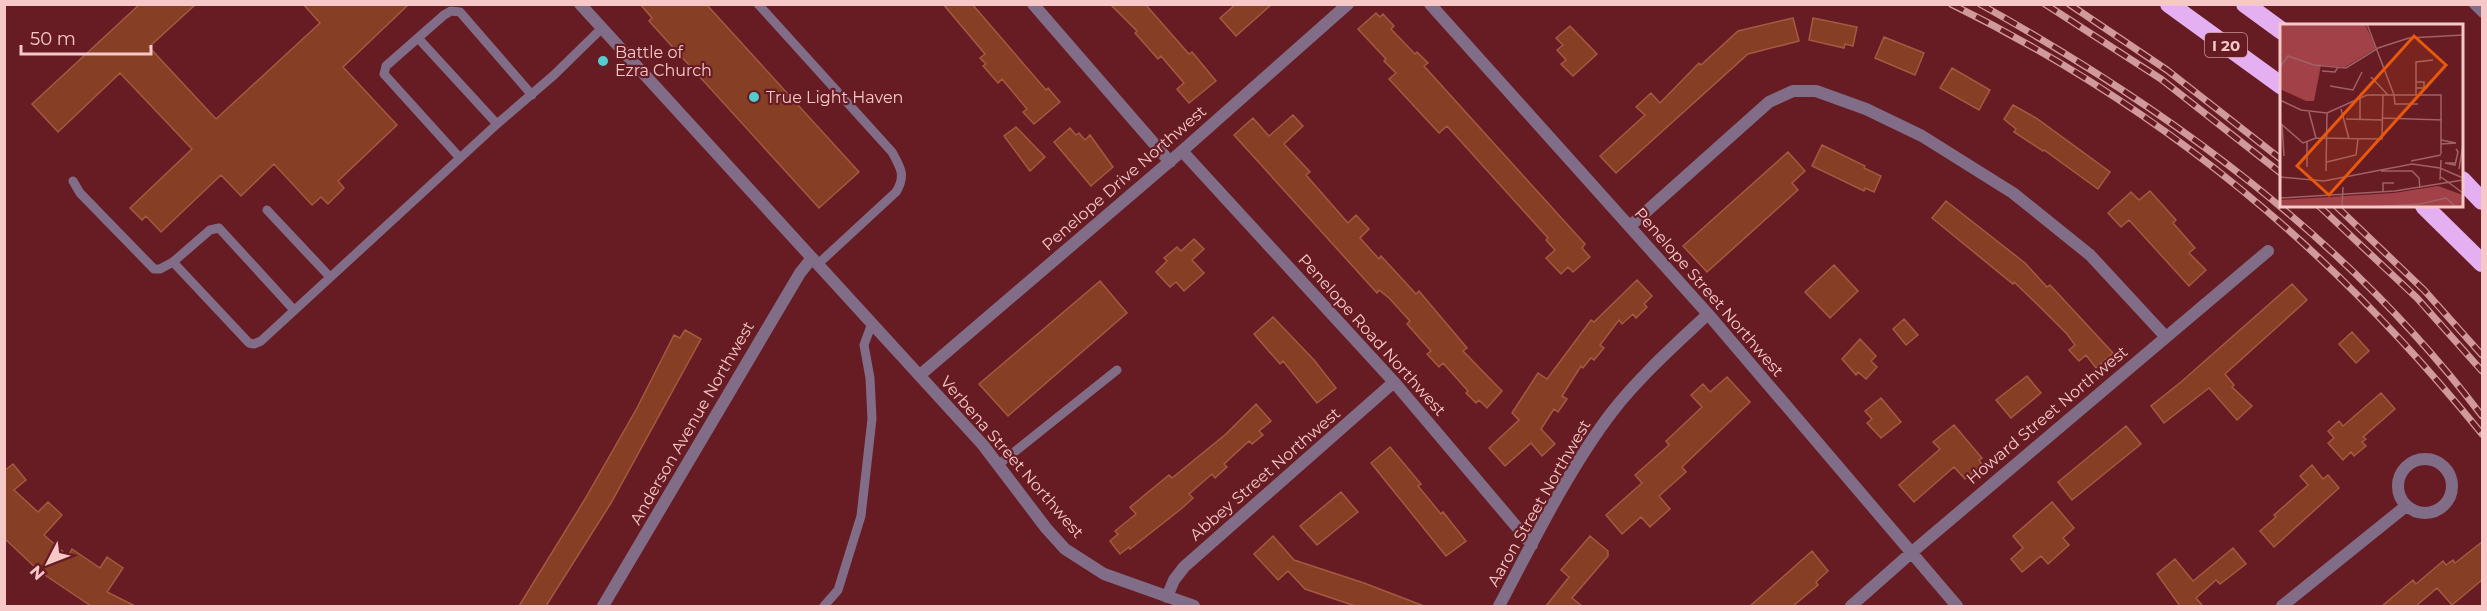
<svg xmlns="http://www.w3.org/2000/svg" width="2487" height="611" font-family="Montserrat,sans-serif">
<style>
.building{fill:#863e25;stroke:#a55940;stroke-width:1.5}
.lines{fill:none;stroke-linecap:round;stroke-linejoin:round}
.service{stroke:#826d88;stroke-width:9}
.minor{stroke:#826d88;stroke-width:12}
.tertiary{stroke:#826d88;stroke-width:12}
.motorway{stroke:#e4b0f2;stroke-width:18}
.rail-casing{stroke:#d0999b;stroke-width:7}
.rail{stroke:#671c24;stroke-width:4.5;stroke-dasharray:14;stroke-linecap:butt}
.poi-dot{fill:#51ccd1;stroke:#671c24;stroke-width:2}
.labels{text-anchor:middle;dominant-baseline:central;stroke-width:4.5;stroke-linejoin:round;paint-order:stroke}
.shield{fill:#671c24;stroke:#cc9497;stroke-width:1.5}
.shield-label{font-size:15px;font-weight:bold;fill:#f7c8c8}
.poi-label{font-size:16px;fill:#f7c8c8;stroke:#671c24;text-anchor:start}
.street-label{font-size:16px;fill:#f7c8c8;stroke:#671c24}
.inset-road{fill:none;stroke:#a16166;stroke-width:1.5}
.view{fill:#e8590c;fill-opacity:0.15;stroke:#e8590c;stroke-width:3}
.inset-edge{fill:none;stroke:#f7c8c8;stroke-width:3}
</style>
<rect width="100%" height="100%" fill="#671c24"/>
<!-- building -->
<path class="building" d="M140,4H196L149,47L216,119L320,23L303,4H409L343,67L397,125L338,181L344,188L328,204L321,197L312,205L274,164L241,196L221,175L161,232L146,216L142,220L130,208L192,149L120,73L58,132L32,104Z
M640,4H706L859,172L819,208L649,21L652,18Z
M943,4H972L1046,90L1048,88L1060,102L1034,124L1023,112L1027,109L1002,79L998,83L983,66L986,64L980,58L985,54Z
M1110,4H1145L1189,54L1192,52L1216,81L1189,103L1177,89L1184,83L1161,56L1158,59L1135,33L1137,31Z
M1236,4H1272L1236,36L1220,18Z
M1376,13L1380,17L1383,14L1394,26L1391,29L1415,54L1417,52L1428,63L1424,66L1585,244L1582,248L1590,257L1573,272L1568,267L1561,274L1546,258L1555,250L1546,240L1548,238L1447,126L1439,133L1389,79L1396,73L1384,61L1386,59L1358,29Z
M1793,18L1799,41L1748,54L1616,173L1600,156L1645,115L1636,107L1651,93L1660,103L1699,63L1701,65L1738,31Z
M1813,18L1857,27L1853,46L1845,44L1844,48L1809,40Z
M1570,26L1597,54L1573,76L1561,64L1566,60L1557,50L1563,45L1556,38Z
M1884,37L1924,53L1915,75L1875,58Z
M1952,68L1990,90L1979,110L1940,88Z
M2013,105L2036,118L2110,172L2098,189L2044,150L2043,151L2014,132L2016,129L2004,119Z
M1293,115L1303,126L1284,144L1310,172L1306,175L1348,223L1356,215L1369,229L1360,238L1379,259L1381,256L1416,294L1419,291L1467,348L1463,351L1502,391L1487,408L1479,400L1476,403L1466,393L1468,391L1443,363L1439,367L1427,354L1431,351L1407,324L1410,321L1389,298L1379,290L1377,293L1234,135L1253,118L1269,136Z
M1016,127L1045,157L1030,171L1004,136Z
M1070,128L1076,135L1079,133L1085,140L1090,135L1113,167L1091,186L1054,142Z
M1822,145L1865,166L1864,168L1881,176L1874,192L1865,188L1864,191L1812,166Z
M1788,152L1805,171L1792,183L1798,190L1707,272L1683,246Z
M2150,191L2176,220L2173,223L2195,248L2189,253L2206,270L2189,286L2129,220L2121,227L2108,213L2131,192L2139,200Z
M1946,201L2025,263L2047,287L2050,285L2113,353L2096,368L2086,355L2079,361L2069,350L2075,345L2067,334L2038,305L2014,282L2013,284L1932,218Z
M1194,239L1204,249L1192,260L1204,273L1184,291L1176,282L1170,287L1156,272L1167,261L1164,258L1177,247L1181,251Z
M1834,265L1858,291L1830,318L1805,292Z
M1637,280L1652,296L1644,304L1647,307L1636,318L1633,314L1622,324L1619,320L1600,345L1604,348L1594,360L1591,358L1583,368L1581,366L1562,396L1567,399L1558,412L1554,409L1541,429L1555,444L1542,456L1531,443L1505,466L1489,448L1519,420L1512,413L1538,373L1547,379L1591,320L1594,322Z
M1100,281L1127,313L1008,416L979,384Z
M2292,284L2307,300L2225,374L2234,385L2232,387L2252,406L2237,420L2209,388L2164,423L2151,406L2181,382Z
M1273,317L1314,360L1336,388L1317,403L1283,361L1280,364L1254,334Z
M1904,319L1918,335L1906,345L1893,329Z
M685,330L701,339L611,503L546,606H519L585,499L637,408L674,335L680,338Z
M2352,332L2369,351L2356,363L2339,344Z
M1860,339L1876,356L1871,361L1877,367L1866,379L1858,372L1856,375L1842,359Z
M2027,376L2041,393L2011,418L1996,400Z
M1727,377L1750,402L1682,467L1686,472L1659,496L1670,509L1650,527L1641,517L1622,534L1606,515L1642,483L1635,475L1669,445L1666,441L1702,407L1691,395L1703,384L1710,392Z
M2381,393L2395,409L2363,437L2366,439L2362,442L2366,446L2354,456L2351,452L2343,460L2328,443L2334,438L2328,431L2339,421L2343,426Z
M1881,398L1901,422L1881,438L1867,423L1872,419L1865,411Z
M1256,404L1271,421L1259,431L1263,435L1252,444L1249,441L1224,464L1227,467L1215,478L1212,474L1189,494L1193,498L1181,509L1130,549L1129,547L1120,554L1110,541L1118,534L1115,531L1136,514L1130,507L1169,475L1172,478L1226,434Z
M1954,425L1982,458L1979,460L1982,465L1965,479L1954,467L1914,502L1899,485L1940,449L1933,442Z
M2126,426L2141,444L2072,500L2058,482Z
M1390,447L1421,484L1418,486L1441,514L1443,512L1466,541L1446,556L1371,463Z
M13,464L26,480L14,490L38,512L48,502L62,515L44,535L68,556L72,549L100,568L107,557L123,568L107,592L135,606H91L39,571L4,538V471Z
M2312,465L2323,479L2328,475L2339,488L2274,547L2260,531L2276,517L2274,515L2308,485L2300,476Z
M1341,492L1358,512L1317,545L1300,526Z
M2052,502L2074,528L2063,538L2069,545L2048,564L2041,556L2022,572L2011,559L2023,548L2013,536Z
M1273,536L1294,560L1364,583L1424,606H1355L1305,589L1288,571L1278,580L1254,554Z
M1590,536L1608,551V556L1572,598L1582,606H1546L1569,577L1561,570Z
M2482,542V580L2452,605L2437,588L2416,606H2382L2413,580L2416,584L2443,561L2446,565L2453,560L2455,563Z
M2233,548L2246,564L2220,584L2216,580L2196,598L2203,606H2180L2157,574L2175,559L2193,581Z
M1812,551L1828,571L1816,582L1818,585L1793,606H1750Z"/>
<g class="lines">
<!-- service -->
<path class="service" d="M758,4L892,152C901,168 906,176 896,192L818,264
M2473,4L2482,13
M418,38L497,124
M460,158L384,74L386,66L444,15L451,11L460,12L532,95
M73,181L80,193L154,269H160L173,262L249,343L254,344L261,341L497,124L554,75L602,28
M267,210L330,277
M173,262L210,230L219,228L294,310
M998,465L1117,370
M824,606L838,590L861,516L872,419L870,378L864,345L872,323"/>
<!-- minor -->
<path class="minor" d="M1033,4L1170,162
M1430,4L1708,314L1957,606
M1182,151L1394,382L1532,545
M1630,226L1769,102L1793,91H1816L1866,109L1922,136L2013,193L2090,255L2165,336
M812,258L983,445L1046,528L1065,549L1104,574L1194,606
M920,375L1182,151L1348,4
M2398 486a27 27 0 1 1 54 0a27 27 0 1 1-54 0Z
M1167,597L1174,580L1184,567L1394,382
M1499,606C1532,544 1569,468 1612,412C1640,376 1675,345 1708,314
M1851,606L1911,553L2268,251
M2282,606L2406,506"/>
<!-- tertiary -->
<path class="tertiary" d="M580,4L812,258L800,273L603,606"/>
<!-- motorway -->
<path class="motorway" d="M2169,4L2282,86
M2245,4L2282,31
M2462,180L2482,201
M2424,206L2482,263"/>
<!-- rail casing -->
<g class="rail-casing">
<path id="rail" d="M1951,4C2165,109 2333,250 2482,434
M1980,4C2170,110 2350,241 2482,416
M2045,4L2161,79L2282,174
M2069,4L2167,70L2282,160
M2319,206L2417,298L2482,371
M2336,206L2424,290L2482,355"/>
</g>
<!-- rail -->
<use href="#rail" class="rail"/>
</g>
<!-- markers -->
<g class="poi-dot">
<circle cx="603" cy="61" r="6"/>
<circle cx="754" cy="97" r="6"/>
</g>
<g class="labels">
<!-- shield labels -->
<rect class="shield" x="2205" y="33" width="42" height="24" rx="4.5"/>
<g class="shield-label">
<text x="2226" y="45">I 20</text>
</g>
<!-- poi labels -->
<g class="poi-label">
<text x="615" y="52">Battle of<tspan x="615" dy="18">Ezra Church</tspan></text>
<text x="766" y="97">True Light Haven</text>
</g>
<!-- street labels -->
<g class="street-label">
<text transform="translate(1124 178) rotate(-41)">Penelope Drive Northwest</text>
<text transform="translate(1709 292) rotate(49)">Penelope Street Northwest</text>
<text transform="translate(1372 335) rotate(48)">Penelope Road Northwest</text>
<text transform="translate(2047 415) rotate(-40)">Howard Street Northwest</text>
<text transform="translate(692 423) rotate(-60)">Anderson Avenue Northwest</text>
<text transform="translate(1012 457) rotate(49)">Verbena Street Northwest</text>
<text transform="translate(1265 474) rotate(-41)">Abbey Street Northwest</text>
<text transform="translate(1539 503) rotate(-60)">Aaron Street Northwest</text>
</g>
</g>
<!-- overview -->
<g transform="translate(2280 24)">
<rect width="183" height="183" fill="#671c24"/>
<path d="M0,0H85L96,24L65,43L41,41L34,77H26L0,65ZM158,162L183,171V183H0V176L114,169Z" fill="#a24147"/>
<path class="inset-road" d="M87,0L114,71M0,43L8,32L34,41L66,44L98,24L129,14L183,11M42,47L55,48L58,43M91,53L108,71M50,62L73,66L82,48M136,64H144V58H136M114,71L115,80H138M136,71V38L153,36M80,74V96M0,76L21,86L47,89L87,71H161V130M61,85L69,115M29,88L36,114M102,94L162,96M66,95L102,96M0,99L23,119L36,114L102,115L103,71M2,100L4,132M161,116L176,119L161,120M131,137L161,131M47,138L76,131L78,115M176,139H165L175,141L178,128L176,125M27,143V118M179,145L183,121M46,147L47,89M101,147H132L139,154L140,164M0,153L44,157L132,140L160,144L183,154M161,153L183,169M160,156L161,136M103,167V159H114M0,174L115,167L183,156M62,183L63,163M92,183L140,180L166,174L176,183"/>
<path class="view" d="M134,12L166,41L49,171L17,142Z"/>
<rect width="183" height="183" class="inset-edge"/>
</g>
<!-- border -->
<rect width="2487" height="611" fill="none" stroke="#f7c8c8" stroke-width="12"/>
<!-- north arrow -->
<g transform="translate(48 563) rotate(228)" stroke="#671c24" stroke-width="4.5" paint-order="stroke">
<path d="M0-4.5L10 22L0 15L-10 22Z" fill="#f7c8c8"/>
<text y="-9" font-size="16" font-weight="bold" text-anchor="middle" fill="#f7c8c8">N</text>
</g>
<!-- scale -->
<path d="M21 45v9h130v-9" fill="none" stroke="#f7c8c8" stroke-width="3"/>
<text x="30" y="45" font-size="18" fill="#f7c8c8" stroke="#671c24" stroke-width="4.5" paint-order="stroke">50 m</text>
</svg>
